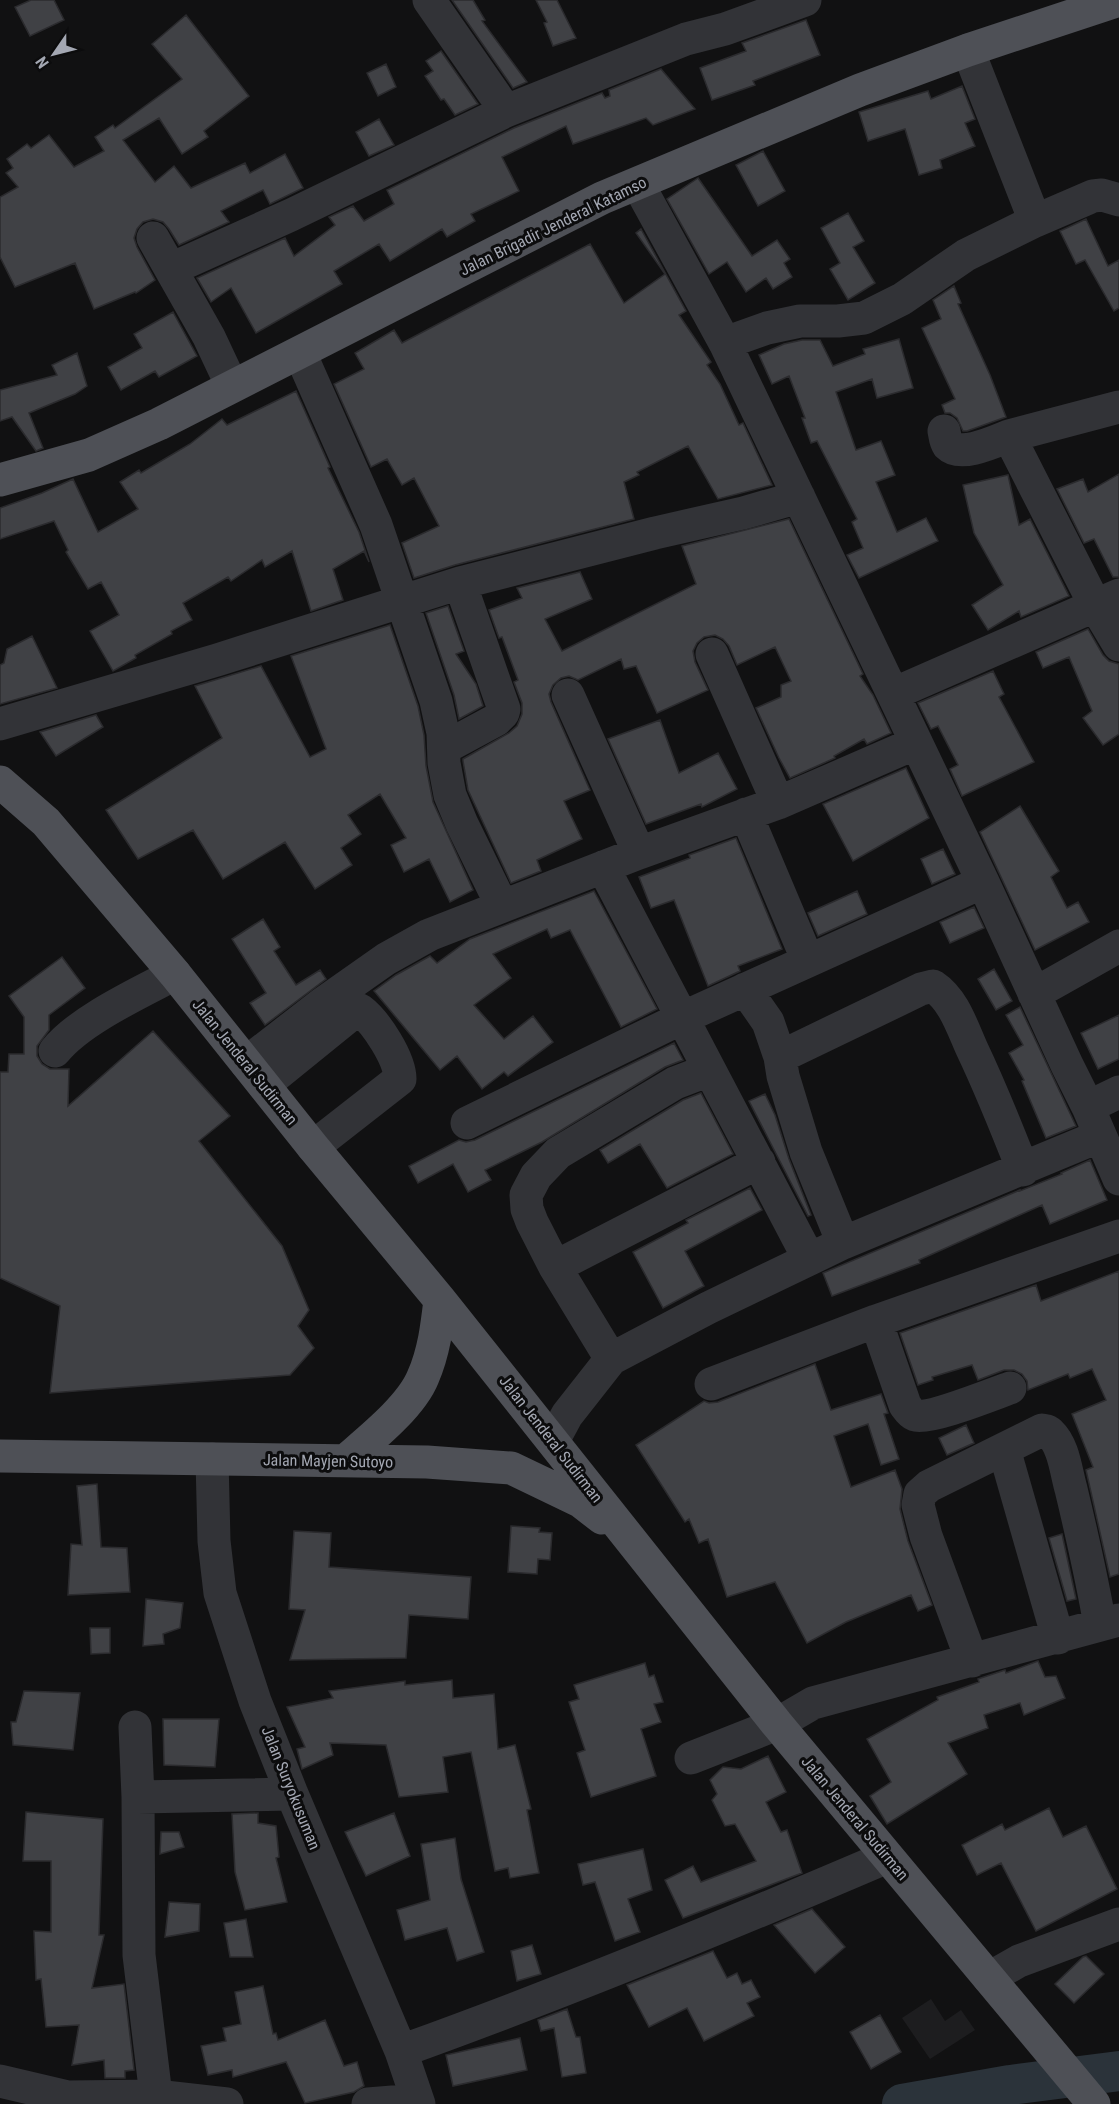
<svg xmlns="http://www.w3.org/2000/svg" width="1119" height="2104" font-family="'Roboto Condensed',sans-serif">
<style>
.built{fill:#1d1d1f}
.lines{fill:none;stroke-linecap:round;stroke-linejoin:round}
.river{stroke:#2b333a;stroke-width:40}
.building{fill:#404145;stroke:#2b2b2e;stroke-width:1.5}
.minor{stroke:#323337;stroke-width:33}
.major{stroke:#4e5056;stroke-width:33}
.labels{text-anchor:middle;dominant-baseline:central;stroke-width:6;stroke-linejoin:round;paint-order:stroke}
.street-label{font-size:16px;fill:#a3a7b2;stroke:#0c0c0d}
</style>
<rect width="100%" height="100%" fill="#111112"/>
<!-- built -->
<path class="built" d="M931,1999L945,2021L961,2010L975,2030L930,2059L902,2018Z"/>
<g class="lines">
<!-- river -->
<path class="river" d="M902,2104L1010,2085L1119,2071"/>
</g>
<!-- building -->
<path class="building" d="M31,0H54L64,20L30,36L15,7Z
M452,0H473L485,20L482,21L527,82L513,88Z
M536,0H557L576,38L553,46L544,23L547,22Z
M186,15L249,96L204,131L208,137L182,154L159,118L123,140L155,182L174,166L191,188L245,163L250,173L285,154L303,188L270,204L263,190L221,211L229,222L179,245L169,229L163,222L153,219L143,222L137,229L134,238L137,247L155,280L136,293L135,292L94,309L75,263L15,287L0,257V197L18,187L6,173L13,168L7,159L27,144L31,148L49,135L74,167L104,151L95,137L113,125L115,128L182,79L152,44Z
M806,20L820,55L753,81L755,85L712,100L700,68L746,51L742,43Z
M441,51L478,104L455,115L444,99L441,100L425,76L433,71L426,61Z
M386,64L396,87L378,96L367,73Z
M661,69L695,109L653,125L646,118L573,144L566,126L502,157L519,191L471,214L475,221L447,237L442,229L390,261L379,244L334,271L342,284L256,333L231,288L211,302L197,278L285,238L294,256L335,225L329,217L353,206L364,221L394,204L387,190L514,128L602,93L605,98L610,96L609,90Z
M962,86L975,119L965,123L975,146L940,160L942,168L919,175L905,129L868,141L859,112L928,91L931,99Z
M379,119L394,145L369,156L356,132Z
M763,151L785,191L758,206L736,165Z
M698,178L752,256L777,240L790,259L784,263L792,277L773,289L766,278L746,292L727,262L709,274L667,199Z
M848,213L864,241L853,247L875,283L848,300L830,269L840,263L821,228Z
M1086,219L1108,266L1119,260V308L1114,311L1085,260L1076,264L1060,231Z
M641,229L686,311L679,315L711,362L707,365L720,384L739,425L743,423L772,485L718,499L688,446L637,472L639,475L624,482L634,519L455,565L414,578L402,543L439,526L414,478L402,485L387,459L371,467L334,384L364,369L355,353L394,330L402,343L590,244L624,303L665,274L636,233Z
M954,286L961,303L958,304L990,375L1006,417L967,431H963L957,418L950,413H945L942,405L955,399L922,328L941,319L933,300Z
M173,312L197,356L159,377L155,371L121,390L108,367L142,348L134,334Z
M899,339L913,388L877,398L872,379L836,392L856,450L881,441L895,475L876,482L897,532L926,518L938,541L859,578L847,555L863,548L852,522L857,519L817,441L811,443L802,418H805L789,376L772,384L759,355L784,344L802,340H820L833,366L865,354L863,349Z
M77,353L87,386L75,394L29,413L43,448L36,451L12,417L0,421V390L57,375L52,365Z
M296,391L330,467L328,468L359,532L369,562L364,551L333,569L343,600L311,611L292,551L265,567L262,560L231,581L228,577L183,603L192,620L171,631L172,634L135,655L136,658L113,671L90,631L119,615L101,582L88,589L66,552L68,550L54,521L0,539V508L42,493L73,479L98,532L138,509L120,482L139,470L141,473L190,444L222,419L227,425Z
M1119,474V577H1113L1094,539L1084,543L1057,489L1083,479L1088,492Z
M1008,475L1019,525L1030,519L1069,596L1021,617L1019,611L988,630L972,605L1003,585L974,533L963,485Z
M789,519L863,674L860,676L873,695L891,733L867,744L864,739L834,756L835,758L790,778L779,758L756,708L781,697V685L791,681L775,647L737,665L729,646L723,639L715,635L704,637L697,643L693,651L695,662L708,690L657,713L636,666L624,669L621,659L578,680L569,676L561,678L553,685L549,694L551,702L590,790L564,801L582,839L537,860L541,871L511,883L468,790L463,761V759L509,733L517,726L522,714V703L514,682L518,680L502,637L499,638L489,610L522,598L517,588L580,572L592,599L545,619L562,651L696,584L682,546Z
M448,606L464,651L456,654L476,684L483,706L459,719L454,695L426,613Z
M390,625L418,706L424,735L426,766L433,802L473,890L450,902L429,859L404,872L391,845L406,838L380,794L348,815L361,834L341,848L352,865L315,889L285,842L223,879L193,830L138,859L106,810L222,738L195,686L261,666L310,757L326,749L291,656Z
M1088,629L1103,655L1109,661L1119,664V734L1103,745L1083,718L1092,711L1069,657L1043,668L1036,652Z
M32,636L57,688L0,704V665L4,663L7,649Z
M993,671L1004,694L999,697L1034,762L962,796L950,769L958,765L938,726L931,729L918,703Z
M96,715L103,727L56,756L40,732Z
M660,720L679,773L718,753L737,789L702,807L701,804L646,824L608,739Z
M906,768L929,818L853,861L823,804Z
M1020,806L1059,871L1051,877L1067,908L1078,902L1089,922L1035,950L980,832Z
M736,838L782,949L738,966L740,971L708,986L674,900L651,908L639,877L690,858L689,855Z
M943,849L955,874L932,884L921,859Z
M594,891L657,1009L621,1027L570,930L551,938L547,929L493,954L511,978L474,1005L504,1039L533,1016L553,1042L508,1076L504,1072L482,1089L457,1056L440,1070L374,991L396,975L430,956L437,963L470,939Z
M857,891L867,914L818,936L808,913Z
M974,907L984,928L950,943L940,922Z
M263,919L280,947L274,951L296,985L320,970L326,979L265,1025L250,1003L266,993L232,939Z
M62,957L85,988L49,1015V1030L37,1046V1056L42,1064L50,1069H69L68,1106L153,1031L230,1116L199,1141L282,1246L309,1310L298,1326L314,1348L290,1375L50,1393L60,1306L0,1278V1072H8L9,1054H24V1017L9,996Z
M994,969L1012,1001L996,1010L978,979Z
M1020,1007L1076,1126L1046,1138L1022,1081L1024,1080L1009,1053L1023,1045L1006,1015Z
M1119,1015V1059L1098,1069L1081,1033Z
M674,1043L683,1060L665,1067L542,1142L485,1170L491,1180L468,1192L453,1164L418,1183L409,1166L459,1140L466,1142L475,1140Z
M701,1093L733,1154L667,1188L640,1144L608,1163L600,1150L683,1100Z
M765,1094L775,1115L789,1159L811,1215L808,1216L749,1101Z
M1090,1160L1107,1200L1050,1224L1042,1205L919,1260L920,1263L832,1296L823,1273L1020,1190V1191L1062,1174L1061,1173Z
M750,1188L762,1210L685,1251L704,1286L663,1308L633,1252L688,1223L686,1220Z
M1119,1271V1574L1110,1577L1086,1470L1093,1467L1072,1414L1106,1400L1092,1369L1070,1378L1068,1374L1028,1390L1027,1381L1022,1374L1014,1370H1004L978,1380L972,1365L932,1377L933,1380L918,1385L900,1333L1036,1285L1041,1301Z
M815,1364L831,1410L881,1394L888,1413L884,1414L899,1459L881,1465L868,1424L834,1436L851,1487L895,1470L902,1489L900,1509L908,1541L932,1605L918,1611L911,1595L846,1622L807,1643L775,1582L727,1597L708,1539L699,1543L689,1519L685,1522L636,1445L704,1401L709,1403L718,1402Z
M966,1425L974,1443L947,1455L939,1438Z
M97,1484L101,1547L127,1548L130,1592L68,1595L71,1544L82,1545L77,1486Z
M511,1526L540,1528L539,1532L552,1533L550,1560L538,1559L537,1574L508,1572Z
M294,1531L331,1533L329,1567L471,1577L468,1619L409,1615L406,1658L290,1660L305,1610L289,1609Z
M1062,1534L1076,1599L1067,1601L1049,1538Z
M146,1599L183,1603L180,1628L163,1634L164,1644L143,1646Z
M90,1628H110V1653L91,1654Z
M1038,1661L1045,1677L1056,1676L1065,1698L1024,1715L1020,1703L984,1715L988,1728L948,1743L967,1774L887,1824L870,1796L891,1782L867,1739L938,1700L937,1697L979,1682L978,1679L1005,1670L1006,1673Z
M645,1663L649,1677L654,1675L663,1702L654,1704L661,1722L641,1729L656,1776L591,1797L577,1753L585,1750L569,1702L579,1699L574,1685Z
M452,1680L453,1698L494,1694L498,1749L515,1745L531,1809L527,1810L539,1873L510,1878L508,1868L495,1871L471,1752L443,1757L448,1792L399,1797L386,1745L330,1743L333,1755L302,1769L297,1749L305,1747L287,1707L333,1698L329,1691L405,1681V1685Z
M24,1691L80,1693L73,1750L13,1745L11,1722H16Z
M163,1719H219L215,1767L164,1765Z
M768,1756L786,1792L766,1802L781,1832L787,1830L802,1873L683,1918L665,1880L693,1866L701,1882L756,1861L735,1824L725,1826L712,1800L717,1794L710,1780L723,1767L741,1769Z
M1049,1808L1063,1837L1086,1826L1117,1889L1036,1931L1001,1863L977,1875L962,1845L1002,1824L1005,1830Z
M26,1812L103,1819L99,1935H104L92,1988L124,1984L134,2070L125,2071V2078H105L104,2060L72,2065L79,2025L46,2027L41,1979L36,1980L34,1931L51,1932V1861H23Z
M258,1813V1823L276,1826L279,1857L276,1858L287,1902L245,1910L235,1872L232,1814Z
M394,1813L410,1856L366,1876L345,1832Z
M161,1832H179L184,1847L160,1854Z
M455,1838L461,1879L484,1952L457,1961L447,1928L405,1940L397,1910L430,1900L421,1844Z
M643,1849L652,1890L628,1899L640,1932L615,1941L595,1882L583,1885L578,1864Z
M169,1902L200,1904L199,1931L165,1937Z
M812,1909L845,1947L815,1973L774,1925Z
M246,1919L253,1957H230L224,1923Z
M532,1945L541,1974L517,1981L511,1951Z
M713,1951L727,1978L737,1973L742,1984L751,1980L760,1997L747,2003L754,2016L704,2041L687,2008L649,2027L627,1985Z
M1086,1956L1104,1974L1074,2003L1055,1984L1083,1957Z
M263,1986L273,2034L276,2033L278,2040L325,2020L344,2066L357,2062L364,2086L354,2092L305,2103L286,2062L233,2077L232,2070L208,2075L201,2046L226,2041L223,2028L241,2024L235,1992Z
M567,2009L576,2037H580L586,2073L562,2077L554,2028L541,2031L538,2020Z
M880,2015L901,2052L871,2069L850,2032Z
M520,2038L527,2070L453,2086L446,2055Z"/>
<g class="lines">
<!-- minor -->
<path class="minor" d="M429,0L506,111
M968,50L1035,221
M638,184L725,343L983,882L1067,1065L1088,1107L1119,1179
M153,238L209,337L232,386
M171,269L291,215L506,111L686,39L725,29L805,0
M725,343L767,328L800,321H838L864,318L902,299L966,255L1035,221L1093,196L1102,195L1119,200
M300,353L376,525L436,701L443,733L444,763L450,795L462,824L502,906
M1119,407L1009,436L1095,605L1119,645
M944,431C945,435 945,441 948,445C961,458 996,441 1009,436
M712,654L778,803
M893,694L1119,595
M568,695L639,853
M0,724L217,660L460,583L655,533L743,513L799,497
M444,748L496,720L503,713L504,709L460,583
M746,814L808,961
M603,867L809,1259
M745,989L768,1022L780,1057L783,1076L806,1152L843,1243
M1034,994L1119,946
M55,1051C80,1020 139,993 175,974
M780,1057L921,989L933,986C954,1000 962,1027 972,1049C991,1089 1007,1129 1023,1170
M246,1063L322,1004L386,959L429,935L639,853L778,803L916,743
M264,1085L354,1012L360,1010C376,1022 400,1059 400,1079L313,1147
M1088,1107L1119,1092
M467,1123L682,1018L983,882
M555,1267L759,1162
M876,1321L905,1405C908,1409 910,1413 915,1415C929,1420 993,1394 1010,1388
M611,1359L555,1267L532,1222L527,1209L526,1195L536,1176L558,1153L675,1083L709,1070
M711,1384L876,1321L1119,1236
M553,1441L567,1415L611,1359L708,1308L843,1243L1100,1136
M1004,1449L1058,1638
M212,1459L214,1541L220,1593L255,1701L292,1794L401,2051L419,2104
M972,1661L926,1536L918,1505L920,1494L929,1486L1042,1430C1046,1431 1047,1430 1050,1433C1064,1446 1066,1472 1071,1489C1082,1535 1092,1579 1100,1625
M135,1727L138,1797L139,1955L156,2096
M691,1758L777,1724L813,1703L1119,1620
M138,1797L292,1794
M989,1978L1019,1961L1119,1924
M401,2051C565,1992 726,1926 887,1857
M0,2081L68,2097L156,2096L227,2104
M368,2104L417,2100"/>
<!-- major -->
<path class="major" d="M0,480L89,455L159,424L602,198L860,90L968,50L1119,0
M0,782L46,822L175,974L313,1147L440,1300L777,1724L1094,2104
M0,1456L427,1462L511,1468L580,1501L602,1518
M345,1461C369,1440 411,1407 423,1377C434,1352 437,1326 440,1300"/>
</g>
<g class="labels">
<!-- street labels -->
<g class="street-label">
<text transform="translate(553 226) rotate(-26)">Jalan Brigadir Jenderal Katamso</text>
<text transform="translate(245 1062) rotate(51)">Jalan Jenderal Sudirman</text>
<text transform="translate(551 1439) rotate(52)">Jalan Jenderal Sudirman</text>
<text transform="translate(328 1461) rotate(1)">Jalan Mayjen Sutoyo</text>
<text transform="translate(291 1788) rotate(68)">Jalan Suryokusuman</text>
<text transform="translate(855 1818) rotate(50)">Jalan Jenderal Sudirman</text>
</g>
</g>
<!-- north arrow -->
<g transform="translate(54 54) rotate(235)" stroke="#0c0c0d" stroke-width="4.5" paint-order="stroke">
<path d="M0-4.5L10 22L0 15L-10 22Z" fill="#a3a7b2"/>
<text y="-9" font-size="16" font-weight="bold" text-anchor="middle" fill="#a3a7b2">N</text>
</g>
</svg>
